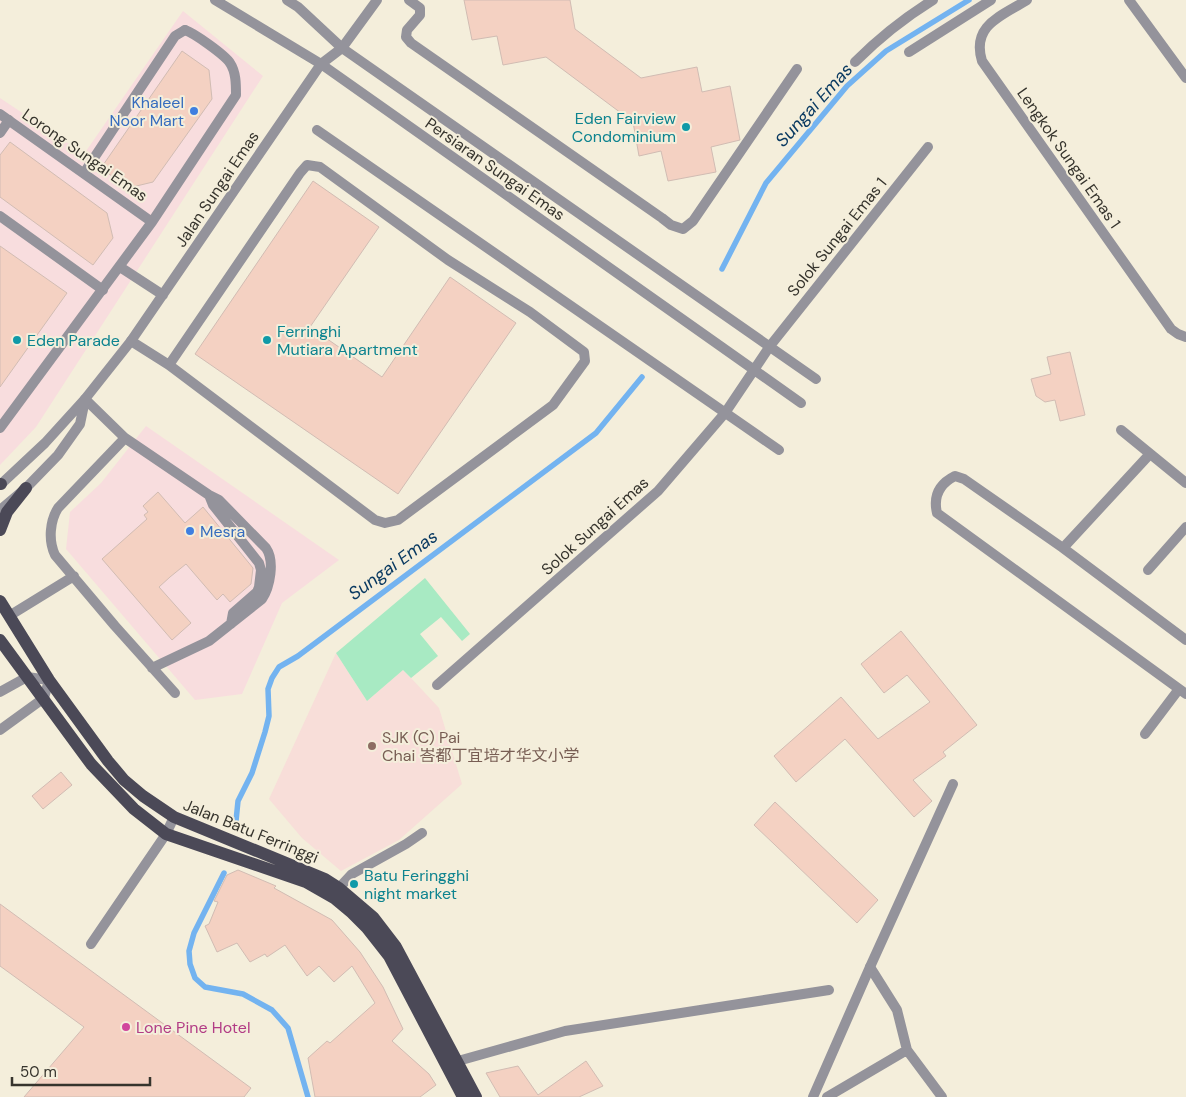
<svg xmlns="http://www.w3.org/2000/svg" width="1186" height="1097" font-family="'DM Sans','Noto Sans SC',sans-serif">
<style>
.commercial{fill:#f8ddde}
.education{fill:#f8ded9}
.green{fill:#a8eac3}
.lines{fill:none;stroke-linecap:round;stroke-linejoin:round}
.stream{stroke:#73b3f0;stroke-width:5.5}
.building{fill:#f4d1c2;stroke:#d1bcb3}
.lane{stroke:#94939b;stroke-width:10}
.street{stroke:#94939b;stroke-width:10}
.primary{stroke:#4b4957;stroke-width:12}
.shop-dot{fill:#3f7fe0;stroke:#f4eedb;stroke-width:2}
.culture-dot{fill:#0f9aa8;stroke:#f4eedb;stroke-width:2}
.education-dot{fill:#8d6e63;stroke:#f4eedb;stroke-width:2}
.hotel-dot{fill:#d1479c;stroke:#f4eedb;stroke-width:2}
.labels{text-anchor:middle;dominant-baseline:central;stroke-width:4;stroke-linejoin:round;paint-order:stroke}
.shop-label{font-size:16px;fill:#366cbe;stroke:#f4eedb;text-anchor:end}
.culture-label{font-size:16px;fill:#0d838f;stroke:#f4eedb;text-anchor:start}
.street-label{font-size:16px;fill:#36342d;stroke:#f4eedb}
.education-label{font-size:16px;fill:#785e54;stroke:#f4eedb;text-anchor:start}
.hotel-label{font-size:16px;fill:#b23c85;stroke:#f4eedb;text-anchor:start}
.water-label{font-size:18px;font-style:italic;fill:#0a3a61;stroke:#f4eedb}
</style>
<rect width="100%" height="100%" fill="#f4eedb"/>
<!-- commercial -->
<path class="commercial" d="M183,11L263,76L36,427L0,465V98L84,154Z
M146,426L339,560L282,603L242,694L195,700L66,549L70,512L101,483Z"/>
<!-- education -->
<path class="education" d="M336,653L367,701L403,670L411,678L439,708L462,784L399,840L341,871L302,838L269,799Z"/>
<!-- green -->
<path class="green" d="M425,578L470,634L462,641L441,617L420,634L438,656L411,678L403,670L367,701L336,653Z"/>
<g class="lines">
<!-- stream -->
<path class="stream" d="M722,269L766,183L847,86L886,51L969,0
M236,821L238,801L252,773L265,732L269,716L268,689L272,678L279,667L298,656L596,433L642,377
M224,873L194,933L189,951L190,964L195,978L205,987L243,994L272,1010L288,1028L308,1097"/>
</g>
<!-- building -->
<path class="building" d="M464,0H570L575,29L641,78L697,67L702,92L730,86L740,140L711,147L716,172L668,181L661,151L639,156L633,122L546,57L503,65L497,36L472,40Z
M182,51L209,70L212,99L153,182L128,188L101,168Z
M10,142L107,213L113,238L93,265L0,197V155Z
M313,181L379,227L310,327L382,377L450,277L516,323L398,494L195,354Z
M0,246L67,293L0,387Z
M1070,352L1085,415L1060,421L1055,400L1045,402L1036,396L1031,379L1051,374L1047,357Z
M158,492L185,523L203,507L253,568L251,584L230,602L223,594L217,600L186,564L170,577L159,587L191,623L172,640L102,559L147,519L144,515L148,512L143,506Z
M901,631L977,725L943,752L946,756L913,780L932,801L914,817L845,739L796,782L774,756L841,697L878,739L930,702L907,675L884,693L861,664Z
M61,772L72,785L43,809L32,796Z
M775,802L878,900L857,923L754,825Z
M238,870L276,886L274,888L332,920L360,952L383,987L403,1029L392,1041L429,1074L436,1085L420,1097H315L308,1058L327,1041L330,1043L375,1003L352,966L334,982L319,966L307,976L285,945L267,957L265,954L250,962L237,943L217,952L205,926L209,924L218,902L214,901L227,875Z
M0,904L251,1088L244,1097H24L84,1027L0,966Z
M586,1061L603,1086L579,1097H500L486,1073L518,1066L538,1095Z"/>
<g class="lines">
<!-- lane -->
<path class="lane" d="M909,52L991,0
M855,62C879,38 904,18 933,0
M0,133L9,120
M84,173L175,36L185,30
M0,216L103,290
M131,341L169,365L375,520L385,523L398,520L553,405L585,361L584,352L530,312L448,260L320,167L307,165L300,173L169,365
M85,399L125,438L209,495L219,500L266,548C275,561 270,587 262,599L209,641L152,668
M125,438L58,508C50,521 48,540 55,555L115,626L175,693
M209,495L213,505L259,563L261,570L259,587L257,592L233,613L231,624
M9,616L74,576
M0,692L27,677L49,680L44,698L0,730
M339,888L352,874L406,844L422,833
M91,944L166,834L174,817
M870,967L897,1010L907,1050L942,1097
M458,1061L565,1031L829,990
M827,1097L907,1050"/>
<!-- street -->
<path class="street" d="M215,0L321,64L801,403
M287,0L298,7L342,48L816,379
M409,0L420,8V15L407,30L406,37L411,43L662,218L671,225L683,229L693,221L797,69
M1027,0C1002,16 971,25 982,61L1171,329L1178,334L1186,337
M1129,0L1186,78
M0,114L152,222
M317,130L779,450
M120,267L163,295
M0,428L152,222L236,95C236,84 236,72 230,63C225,55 194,33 185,30
M1121,430L1186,483
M0,485L45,443L85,399L131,341L321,64L342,48L377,0
M0,510L26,488L58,455L80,424L85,400
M1063,548L1149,455
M1148,570L1186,527
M1186,640L1063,548L964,479L955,476C939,484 933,496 937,513L1186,694
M437,685L658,491L725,413L770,346L928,147
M1145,734L1179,689
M813,1097L870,967L953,784"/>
<!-- primary -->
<path class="primary" d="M0,484H1
M0,530L7,512L26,488
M0,601L49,680L108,761L124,780L143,796L174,817L325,879L339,888L373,917L396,947L476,1097
M0,640L91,764L134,809L166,834L306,882L334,898L352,913L367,928L389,956L463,1097"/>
</g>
<!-- markers -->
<g class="shop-dot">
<circle cx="194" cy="111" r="5"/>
<circle cx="190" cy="531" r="5"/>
</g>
<g class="culture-dot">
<circle cx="686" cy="127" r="5"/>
<circle cx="17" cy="340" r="5"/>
<circle cx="267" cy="340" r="5"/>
<circle cx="354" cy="884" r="5"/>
</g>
<circle class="education-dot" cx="372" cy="746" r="5"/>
<circle class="hotel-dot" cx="126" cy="1027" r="5"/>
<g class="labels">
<!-- shop labels -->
<g class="shop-label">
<text x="184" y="102">Khaleel<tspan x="184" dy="18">Noor Mart</tspan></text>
<text x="200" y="531" text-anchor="start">Mesra</text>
</g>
<!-- culture labels -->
<g class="culture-label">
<text x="676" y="118" text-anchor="end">Eden Fairview<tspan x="676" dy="18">Condominium</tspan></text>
<text x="277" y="331">Ferringhi<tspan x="277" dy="18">Mutiara Apartment</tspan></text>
<text x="27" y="340">Eden Parade</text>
<text x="364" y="875">Batu Feringghi<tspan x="364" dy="18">night market</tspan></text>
</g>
<!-- street labels -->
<g class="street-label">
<text transform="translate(85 155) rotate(35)">Lorong Sungai Emas</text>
<text transform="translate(1069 158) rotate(55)">Lengkok Sungai Emas 1</text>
<text transform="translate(495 169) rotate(35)">Persiaran Sungai Emas</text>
<text transform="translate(217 189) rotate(-56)">Jalan Sungai Emas</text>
<text transform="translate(837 237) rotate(-51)">Solok Sungai Emas 1</text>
<text transform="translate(595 526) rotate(-42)">Solok Sungai Emas</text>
<text transform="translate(251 831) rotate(22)">Jalan Batu Ferringgi</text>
</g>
<!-- education labels -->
<g class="education-label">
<text x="382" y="737">SJK (C) Pai<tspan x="382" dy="18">Chai 峇都丁宜培才华文小学</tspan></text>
</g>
<!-- hotel labels -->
<g class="hotel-label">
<text x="136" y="1027">Lone Pine Hotel</text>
</g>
<!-- water labels -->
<g class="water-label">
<text transform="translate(814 105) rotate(-48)">Sungai Emas</text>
<text transform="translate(393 565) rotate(-36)">Sungai Emas</text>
</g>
</g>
<!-- scale -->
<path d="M12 1077v8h138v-8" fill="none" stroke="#36342d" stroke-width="2.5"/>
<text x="20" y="1077" font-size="15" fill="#36342d" stroke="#f4eedb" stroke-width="4" paint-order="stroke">50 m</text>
</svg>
